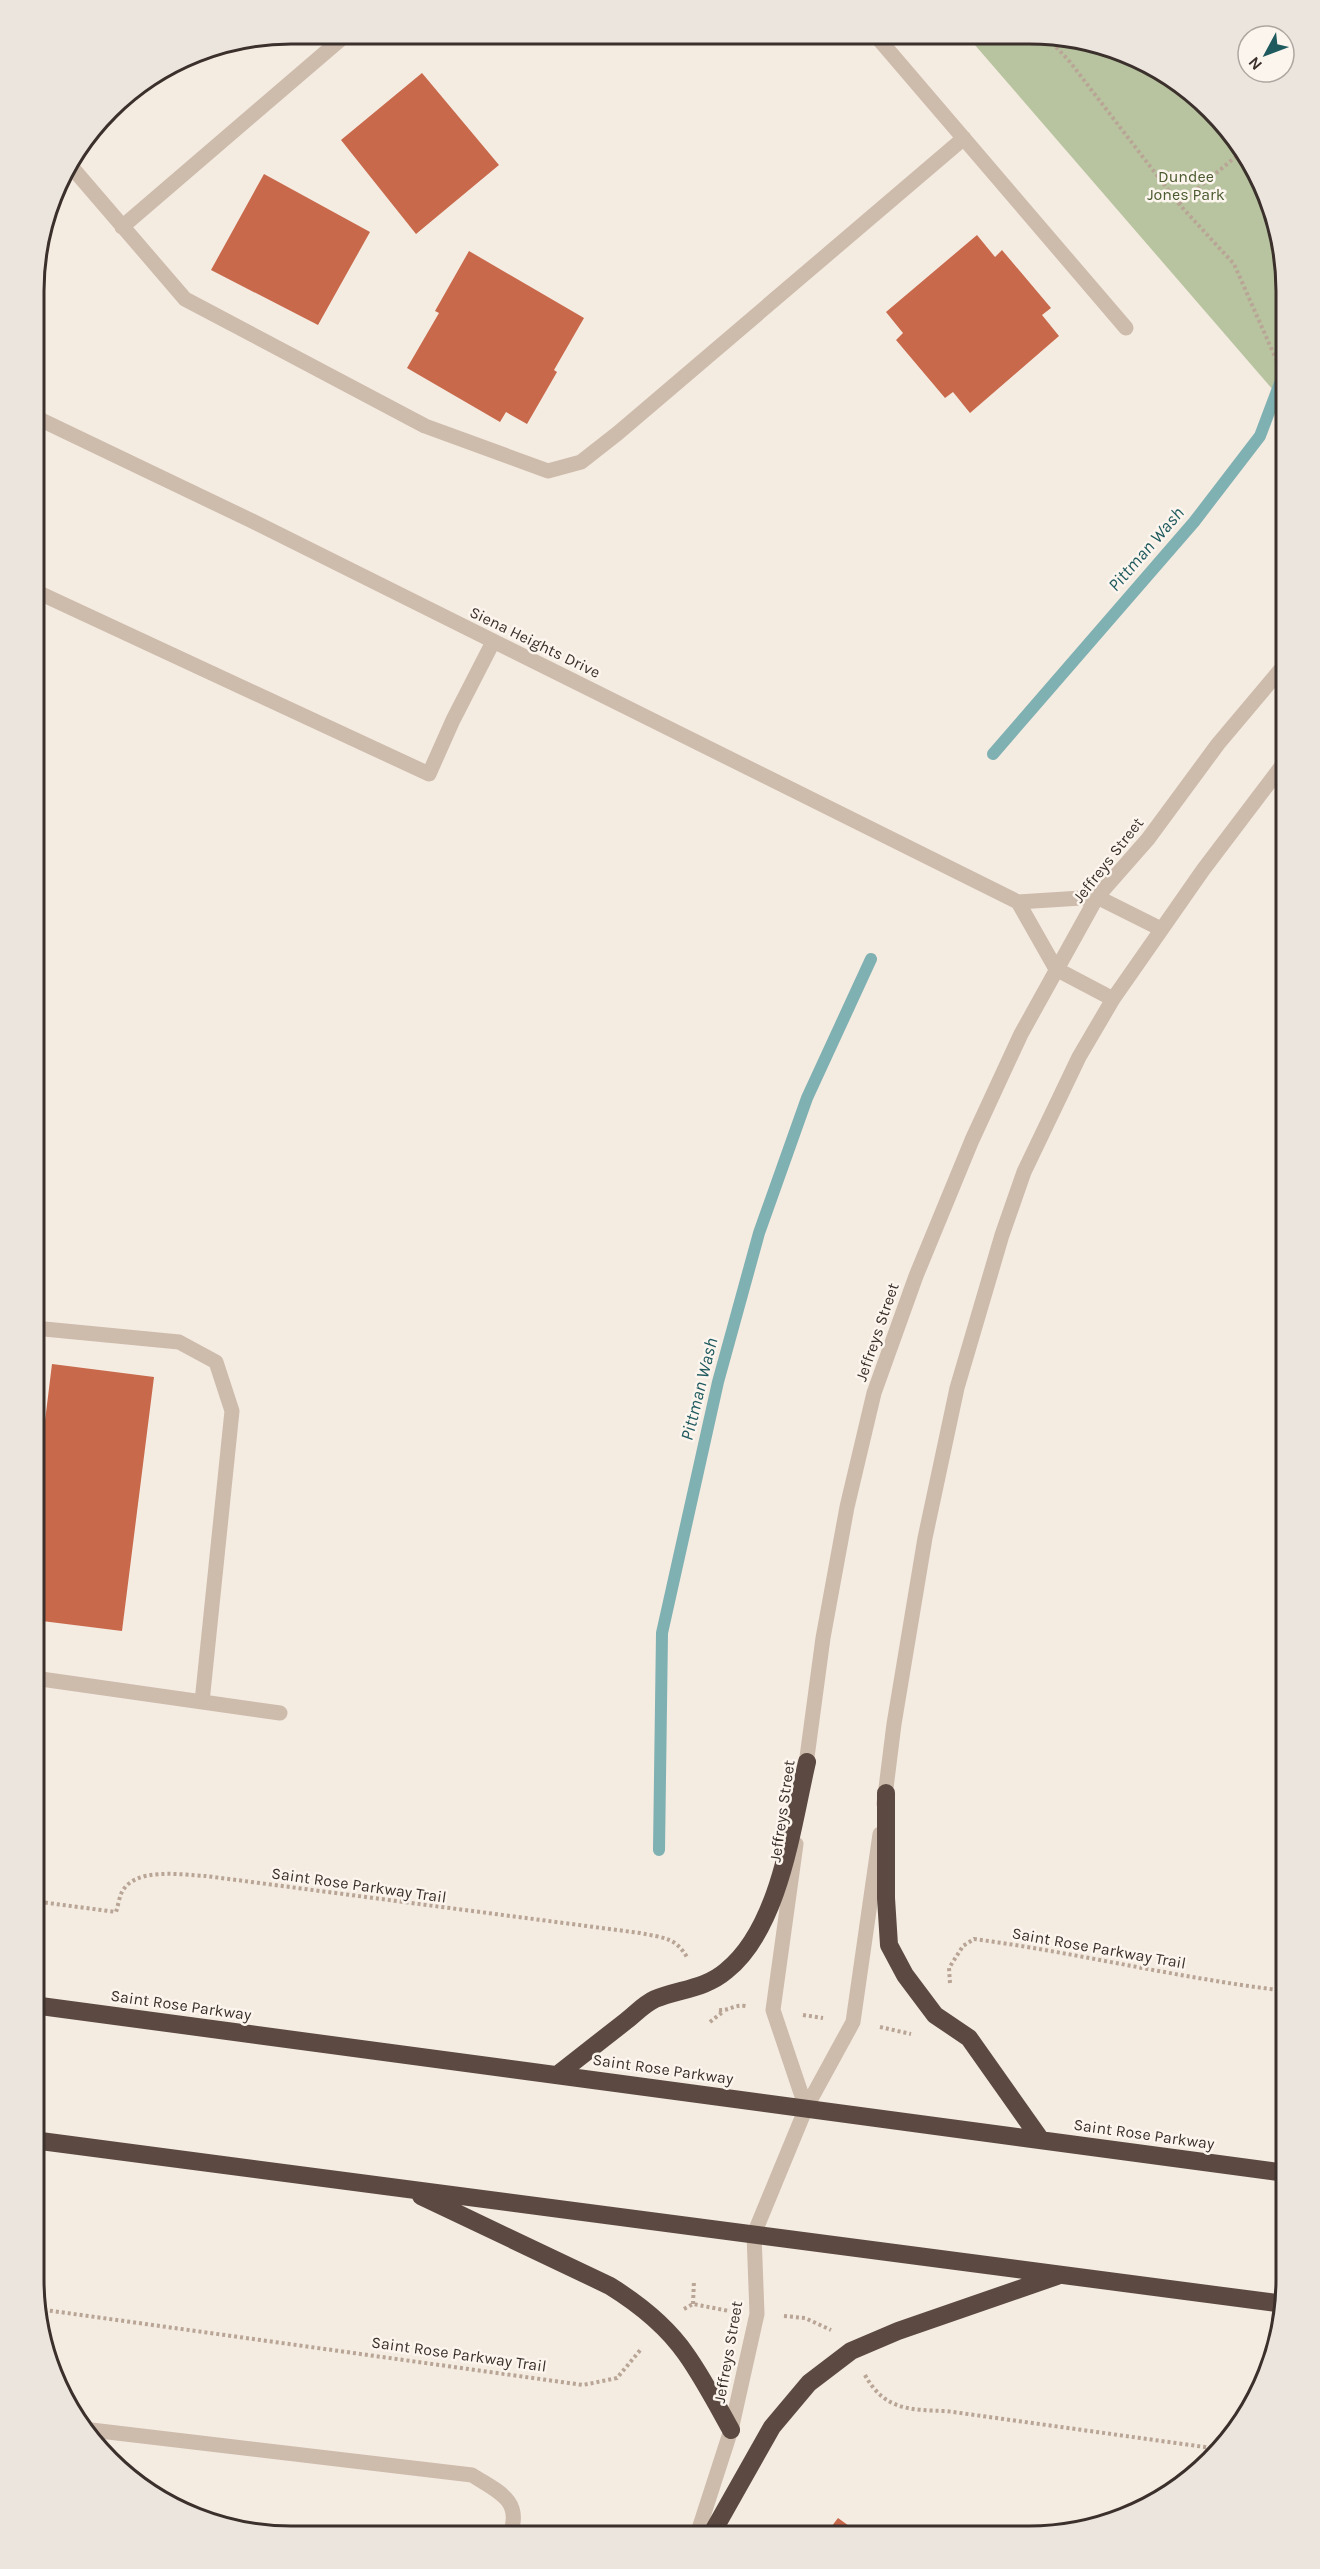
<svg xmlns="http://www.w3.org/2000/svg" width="1320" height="2569" font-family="Karla,sans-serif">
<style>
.green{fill:#b8c4a0}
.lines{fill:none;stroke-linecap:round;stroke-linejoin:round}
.stream{stroke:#7fb0b2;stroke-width:12}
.building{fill:#c8694b}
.path{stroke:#b9a596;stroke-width:4;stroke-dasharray:3 3;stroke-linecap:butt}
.minor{stroke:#cdbbac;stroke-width:15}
.highway{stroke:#5c4a42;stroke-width:18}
.labels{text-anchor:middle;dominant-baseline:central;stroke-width:5;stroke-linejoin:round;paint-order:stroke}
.park-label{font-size:16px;fill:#4a5a2e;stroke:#fbf5ee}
.street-label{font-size:16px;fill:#3b302b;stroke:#fbf5ee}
.water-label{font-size:18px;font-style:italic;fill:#1f5a5e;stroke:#fbf5ee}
.rim{fill:none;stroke:#3b302b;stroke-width:3}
</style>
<rect width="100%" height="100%" fill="#f4ebe1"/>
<!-- green -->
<path class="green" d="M968,37L1080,38L1144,60L1200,97L1244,148L1273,208L1287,290V406Z"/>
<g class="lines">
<!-- stream -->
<path class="stream" d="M993,754L1194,522L1260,436L1283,375L1287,346
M659,1850L662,1633L718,1382L759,1233L807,1098L871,959"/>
</g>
<!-- building -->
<path class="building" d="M422,73L499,165L416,234L341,140Z
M264,174L370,232L318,325L211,270Z
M977,235L995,257L1002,250L1051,308L1042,315L1059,336L970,413L953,392L945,398L896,340L903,333L886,312Z
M469,251L584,318L554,370L557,372L527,424L506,412L500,422L407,368L439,313L435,311Z
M52,1364L154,1377L122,1631L34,1620V1510Z
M838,2518L863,2536L825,2535Z"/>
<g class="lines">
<!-- path -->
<path class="path" d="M1048,38L1070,62L1179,204L1234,264L1283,375L1287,379
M1179,204L1245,149
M33,1901L116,1912C118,1906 119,1899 121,1894C133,1866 182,1875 206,1876L640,1933C664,1938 676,1937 688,1959
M950,1983L949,1968L963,1946L974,1939C1079,1953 1182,1979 1287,1991
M719,2010C729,2011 735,2004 746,2006
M803,2015L823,2018
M710,2022L724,2011
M880,2027L911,2034
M693,2304L694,2280
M38,2309L583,2385L617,2378L642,2348
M684,2309L693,2304L729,2311
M784,2316L805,2318L831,2330
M865,2375C884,2410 910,2410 946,2411L1219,2449"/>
<!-- minor -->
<path class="minor" d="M877,37L1126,328
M69,164L185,299L425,426L548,471L581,462L618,433L964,138
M122,227L348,33
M35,417L248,519L1018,902L1097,897L1161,929
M35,591L429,774L453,720L493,642
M1018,902L1056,969L1113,999
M34,1328L179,1342L216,1362L232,1411L202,1702
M34,1678L280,1713
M805,1772L823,1638L847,1507L874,1393L916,1276L972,1140L1021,1034L1097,897L1148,839L1218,744L1287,662
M884,1804L894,1724L925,1538L957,1388L1002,1235L1024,1172L1079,1057L1113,999L1203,870L1287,759
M796,1844L773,2010L806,2108
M83,2429L472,2475C497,2491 523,2500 510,2534
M697,2535L731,2430L757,2314L754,2234L806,2108L853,2022L880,1834"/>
<!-- highway -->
<path class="highway" d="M886,1793V1898L889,1945L905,1975L935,2015L969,2038L1041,2140
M33,2005L1286,2173
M557,2075C580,2057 603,2039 626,2021C635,2014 644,2004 655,1999C679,1989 705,1989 726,1971C780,1928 792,1826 807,1762
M33,2140L1284,2304
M421,2196L610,2286C639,2304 666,2325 686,2354C703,2378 717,2405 731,2430
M711,2535L772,2427L809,2383L851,2351L898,2331L1057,2276"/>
</g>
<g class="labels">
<!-- park labels -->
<g class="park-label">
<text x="1186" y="176">Dundee<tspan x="1186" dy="18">Jones Park</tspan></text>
</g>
<!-- street labels -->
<g class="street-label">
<text transform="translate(535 642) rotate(26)">Siena Heights Drive</text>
<text transform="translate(1108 860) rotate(-52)">Jeffreys Street</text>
<text transform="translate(877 1332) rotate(-71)">Jeffreys Street</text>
<text transform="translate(782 1811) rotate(-82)">Jeffreys Street</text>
<text transform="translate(359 1885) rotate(8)">Saint Rose Parkway Trail</text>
<text transform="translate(1099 1948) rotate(10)">Saint Rose Parkway Trail</text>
<text transform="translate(181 2005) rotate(8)">Saint Rose Parkway</text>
<text transform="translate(663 2069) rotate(8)">Saint Rose Parkway</text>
<text transform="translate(1144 2134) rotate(8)">Saint Rose Parkway</text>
<text transform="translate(728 2352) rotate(-80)">Jeffreys Street</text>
<text transform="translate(459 2354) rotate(8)">Saint Rose Parkway Trail</text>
</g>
<!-- water labels -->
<g class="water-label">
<text transform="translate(1146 549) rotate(-49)">Pittman Wash</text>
<text transform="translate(699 1389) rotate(-76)">Pittman Wash</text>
</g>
</g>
<!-- crop -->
<path d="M0 0H1320V2569H0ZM291 44H1029A247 247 0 0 1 1276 291V2279A247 247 0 0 1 1029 2526H291A247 247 0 0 1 44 2279V291A247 247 0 0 1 291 44Z" fill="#ece5de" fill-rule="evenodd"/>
<path class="rim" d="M291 44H1029A247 247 0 0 1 1276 291V2279A247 247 0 0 1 1029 2526H291A247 247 0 0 1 44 2279V291A247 247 0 0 1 291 44Z"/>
<!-- north arrow -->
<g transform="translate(1266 54) rotate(229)"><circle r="28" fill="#fbf5ee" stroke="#aea6a0" stroke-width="1.5"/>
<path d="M0-4.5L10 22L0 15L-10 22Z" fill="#1f5a5e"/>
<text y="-9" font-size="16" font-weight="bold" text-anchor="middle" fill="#3b302b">N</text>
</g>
</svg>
